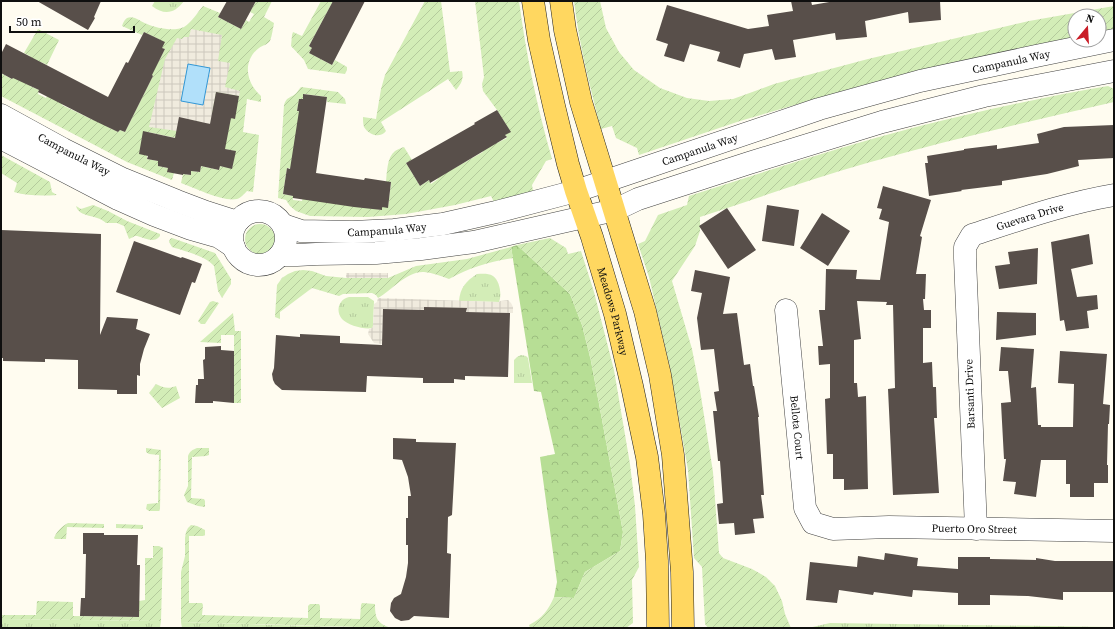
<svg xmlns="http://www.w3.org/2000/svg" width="1115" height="629" font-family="'Source Serif 4',serif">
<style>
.grass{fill:url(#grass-tufts)}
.forest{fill:url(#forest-crowns)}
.garden{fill:url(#garden-furrows)}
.plaza{fill:url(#plaza-grid);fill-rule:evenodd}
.water{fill:#b1e0fa;stroke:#3397d6}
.building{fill:#584f4a}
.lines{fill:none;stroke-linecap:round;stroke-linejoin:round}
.minor-casing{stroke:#424242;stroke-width:23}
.major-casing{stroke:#202020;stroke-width:23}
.minor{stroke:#fff;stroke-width:22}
.major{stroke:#ffd760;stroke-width:22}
.labels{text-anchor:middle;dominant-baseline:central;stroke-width:4;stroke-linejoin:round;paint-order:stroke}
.street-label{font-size:11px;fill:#0f0f0f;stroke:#fff}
</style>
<defs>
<pattern id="grass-tufts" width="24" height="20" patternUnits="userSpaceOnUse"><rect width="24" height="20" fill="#d3edb7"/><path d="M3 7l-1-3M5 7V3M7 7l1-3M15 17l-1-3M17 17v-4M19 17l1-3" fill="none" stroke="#b4ca9c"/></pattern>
<pattern id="forest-crowns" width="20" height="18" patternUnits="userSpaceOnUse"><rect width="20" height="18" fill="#b7de95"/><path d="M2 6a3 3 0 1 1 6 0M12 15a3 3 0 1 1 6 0" fill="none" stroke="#9cbd7f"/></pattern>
<pattern id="garden-furrows" width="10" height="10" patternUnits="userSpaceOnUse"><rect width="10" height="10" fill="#d3edb7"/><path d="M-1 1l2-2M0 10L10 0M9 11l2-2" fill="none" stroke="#b4ca9c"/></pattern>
<pattern id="plaza-grid" width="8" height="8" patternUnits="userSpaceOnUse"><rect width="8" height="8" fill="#f0ebde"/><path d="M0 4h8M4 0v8" fill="none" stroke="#cdc8bd"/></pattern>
</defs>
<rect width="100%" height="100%" fill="#fffcf0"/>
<!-- grass -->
<path class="grass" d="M155,1H184C175,13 165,16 152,6Z
M477,274C482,274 488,273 493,276C500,281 502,295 499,302L459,301C460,288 466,281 477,274Z
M349,297H368L374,301L373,326L372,328C365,330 347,325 342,319C335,311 339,299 349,297Z
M521,355L526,356L528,358L532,383H514V360L517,357Z
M1,619L161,621L160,628H1Z
M181,622L380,628H182Z
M830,623L1114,627V628H808Z"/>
<!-- forest -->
<path class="forest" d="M517,245L570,294L582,325L591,361L623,532L620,551L585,572L574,598L554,597L557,582L540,457L555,454L541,392L534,391L511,247Z"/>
<!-- garden -->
<path class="garden" d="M256,1H272L264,17L274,23C273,28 272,36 270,41C267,45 263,45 259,48C242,61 246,83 261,96V102L247,99L243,132L259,135L253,192L247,191C244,194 241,198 237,199C223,202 195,188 181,183L183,174L191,175V171L200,172L201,166L219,170L220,166L232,168L235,151L196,144L200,122L180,118L176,138L148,132L147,159L158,161V166L168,168L174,173L172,180L127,162L1,96V68L4,70L2,74L12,79L14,76L19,79L30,56L24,53L38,29L59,40L47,65L41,62L30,86L39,90L38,94L46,98L48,94L63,102L62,105L93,120L95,116L108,127L118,132L120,130L125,132L153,76L148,73L159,61L165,49L162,48L164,42L144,32L142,35L122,26C123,23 124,20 127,18C134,15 141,22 147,24C156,28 174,32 184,27C192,22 197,13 203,6L220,13L218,17L241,29L246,20L249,22L254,14L250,12Z
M321,1H333L309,46L312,48L309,53L332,65L335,60L347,67V70L345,74L308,69L304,60L291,46L292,35L293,32L302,36Z
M425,1H441L450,72L462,71C464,79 461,84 456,90L448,79L381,122L386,131C380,139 369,135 364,127C363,124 363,120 363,117L376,119L381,89L385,75Z
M475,1H519C526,54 537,107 552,159L546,161L532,185L533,191L494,202L491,196L455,205L406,214L368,217L310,216L296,211L290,206L286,200L278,198L284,105C286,98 289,98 294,95C297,93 299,89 301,87L338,92L345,99L346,104L327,102V97L304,94L303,99H299L297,111L301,112L295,169L287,168L283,194L293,196V200L302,201L303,196L382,210V207H388L391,183L386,182C387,172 387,157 395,151C398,149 401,148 404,147L412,160L406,163L420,186L429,180L431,184L438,179L436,175L453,169L483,152L480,147L494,139L497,143L507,138L505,135L510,131L497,110L483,91L482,84L484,77Z
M574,1H600L606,28L619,52L634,70L660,88L687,98L709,101L733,99L774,84L868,59L1029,21L1114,6V29L1099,32V16H1075V37L853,88L740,121L639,155L637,148L616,138L612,126L601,129C590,87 579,44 574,1Z
M1108,86L1114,89V102C1031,121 949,140 867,163C811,179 755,199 700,217V231L695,246L672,281L692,349L700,390L713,472L719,553L723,558L752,569L766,577L775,586L782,601L785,614L791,628H708L705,624L702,567L694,558L688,470L670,367L649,277L638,244L645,241L658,215L687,205L689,196C764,172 839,147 916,127C979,111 1044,97 1108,86Z
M1,155L50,182L52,192L57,195C43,196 27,196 14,192L17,183L1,173Z
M93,205L108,211L127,221L160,234V236C153,244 146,238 137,236H135L129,239L124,226L117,223H106C97,214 79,218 76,206L81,209Z
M245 239a15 15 0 1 1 30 0a15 15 0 1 1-30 0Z
M172,238L215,253L231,279V284L222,298L218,291L214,266C206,256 184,251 172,247L169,242L170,239Z
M550,238L566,248L568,254L581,251L594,292L614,370L630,464L635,506L639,567L632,580L633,623L626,628H530L529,625C543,618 548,610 554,597L574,598L585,572L620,551L623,532L591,361L582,325L570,294L517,245Z
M511,247L513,258C488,262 471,267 449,279C441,276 433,273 424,272C407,271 392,290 378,298L376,295L372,293L343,294L339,296L312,288L280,312V319L275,317L277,285L282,278L288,274L295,271L303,270L312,271L326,276L346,278H388L416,266L467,259Z
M213,301L219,303L205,324H201L198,321L210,302Z
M233,313L235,331H241V403H234V335H221V343L200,342Z
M156,384C163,388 169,389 176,386L180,398L162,408L149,393Z
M146,448L161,450L160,509L159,511H149L146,509L147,504L158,503L159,455L149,454L146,452Z
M197,448H209V455L206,456L192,457L191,498L204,499L205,501V507L198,506L187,502L184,495L188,486V456C190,451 192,450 197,448Z
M68,523L104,524V528L67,527L66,539H55L54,538C57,531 61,527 68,523Z
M116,524L143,525V529L116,528Z
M191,525L197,526L205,530V535L203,536H189V603H202L203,605L202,615L308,618V606L310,604H319L320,606V618L360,619L361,605L362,603L375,604C375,618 377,624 392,628L181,622V572L185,556V538L186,532L188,528Z
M153,546H159L163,548L161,621L1,619V615H36L37,601L73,602V616L139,617V601L145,600V558H153Z"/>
<!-- plaza -->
<path class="plaza" d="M191,29L222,35L218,61L230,63L225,87L240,91L239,96L216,92L212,114L215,115L212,128L200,122L180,118L177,131L149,127L165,59L177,38L182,39L184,37H189ZM188,64L210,68L181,100Z
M346,273H388V278H346Z
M378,298L499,302L500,301L508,300L511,303L513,307V313L466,312L467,309L424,310L383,309L382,344L374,343L368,334L369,329L372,328L373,326L374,304L377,302Z"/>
<!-- water -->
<path class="water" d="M188,64L210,68L203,105L181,101Z"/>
<!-- building -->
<path class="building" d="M37,1H101L94,17L95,18L88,30Z
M227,1H256L241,29L218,17Z
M333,1H365L332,65L309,53L312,48L309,46Z
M791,1H811L812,5L835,1H940L941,20L909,23L908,12L865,21L867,37L836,40L835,33L793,40L796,57L775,60L772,49L744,54L740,68L717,61L720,52L690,44L684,62L664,56L668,44L656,40L667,5L748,29L769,26L767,15L793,11Z
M144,32L165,42L162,48L165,49L152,75L153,76L125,132L120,130L118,132L93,120L38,92L39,90L13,78L12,79L1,73V54L6,44L108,97L126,62L128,63Z
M216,92L239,96L235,119L231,118L225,149L236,151L232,169L220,166L219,170L201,166L200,172L191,171V175L183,174V175L167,172L168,168L158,166V161L147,159L148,156L139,154L143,131L175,138L179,117L210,124Z
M303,94L327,97L316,173L364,180L365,178L391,182L388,208L382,207V210L354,207L293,198V196L283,194L287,168L290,169L299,111H297L299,99H303Z
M497,110L511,132L505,135L507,137L430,183L429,180L420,186L406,163L475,124L474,123Z
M1114,125V158L1078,160L1079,166L1047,174L1002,181V185L961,190L962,191L929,196L925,163H928L927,156L964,150V149L997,145V149L1039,143L1037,134L1064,127Z
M883,186L931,200L920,236L922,237L916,274H926L925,299H923L924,310H931V328H923V363L932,362L933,387H936L937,418H934L939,493L893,495L888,389L895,388L893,305H886L887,302L857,301L861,339L854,340V383H857L858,397L866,396L868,489L844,490V479H833V454H827L825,399L830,398V364L819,365L818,346H823L819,310H825L826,269L857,270L856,279L880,280L889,222L879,219L882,209L877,208Z
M767,205L799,210L794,246L762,241Z
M727,208L756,250L728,269L699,226Z
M822,213L850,231L828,266L800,248Z
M1,230L101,234L100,335L107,317L138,319L136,329L150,334L144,349L140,364V376L137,375V394H117V390L78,389V360L45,359V362L3,361V358H1Z
M1089,234L1093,264L1071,269L1077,297L1097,295L1098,309L1087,311L1089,328L1066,331L1064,320L1060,321L1051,242Z
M134,241L181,258L182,257L202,264L195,283L192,282L180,315L116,292Z
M1038,248L1037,284L999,289L995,266L1010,264L1008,252Z
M695,270L730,277L723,314L737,313L744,365L750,364L753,386H754L759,417H758L764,495H761L764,518L753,519L755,533L735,535L734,523L719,524L717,504L723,503L720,461H718L713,411H717L714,392L719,391L714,349L701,350L697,318L702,293L691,291Z
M424,307L467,308L466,312L510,313L508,377L465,376V380L454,379V383H423V378L367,376L366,392L282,390L275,384L273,380L272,374L274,368L276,335L300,337V334L340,336V343L382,345L383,309L424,310Z
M997,312L1036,313V335L996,340Z
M221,346V350L234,351V403L213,401V403H195L196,385H198V379H204L203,360L205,359V347Z
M1001,347L1034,349L1031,388L1036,387L1038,425H1041V427H1073L1074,384L1058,383L1060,351L1107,354L1103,404L1110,405L1109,424H1108L1107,465H1108V483H1094V497H1070V484H1066V460H1041L1036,497L1014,494L1016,482L1003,481L1006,459H1004L1001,403L1011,402L1008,371H999Z
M393,438L416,439V442L456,443L452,515L448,517L447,553L451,554L449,618L414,616L409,620L401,621L395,618L390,611L391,603L394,598L401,594L406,577L408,563V545H406V518H408V496H411L408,477L402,460L393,459Z
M83,533H104V535H138L137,565H140L139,617L80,616L81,598H85L86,554H83Z
M885,553L918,558L917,566L958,569V557H990V559L1036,560V558L1055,561H1114V592H1063V600L1028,596L990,595V605H958V593L913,590L912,597L874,592L873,595L839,590L837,603L806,600L810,562L857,567L858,556L884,560Z"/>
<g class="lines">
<!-- minor casing -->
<g class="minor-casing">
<g id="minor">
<path id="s1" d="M1,115L63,149L123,179L177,201L206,212L234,221L239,220"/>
<path d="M1,138L118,199L154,215L191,229L219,237L234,247"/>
<circle cx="259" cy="238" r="27"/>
<path id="s2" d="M283,225L301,231L353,232L394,230L443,224L496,212L576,191L606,181L819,109L920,81L1036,56L1114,40"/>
<path d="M280,255H297L316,254L376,253L421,249L474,242L615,210L638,199L749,163L882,122L984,96L1114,71"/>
<path id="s3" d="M786,310L805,508L813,523L833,529L889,527L1114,531"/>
<path id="s4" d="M976,529L965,258V247L972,235C1018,220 1066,203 1114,195"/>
</g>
</g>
<!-- major casing -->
<g class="major-casing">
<g id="major">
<path id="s5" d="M533,1L539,40L554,106L568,164L576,191L592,237L615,314L632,386L647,457L654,514L657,561L658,628"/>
<path d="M561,1L565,30L581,102L645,311L660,375L673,455L682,572L683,628"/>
</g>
</g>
<!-- minor -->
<use href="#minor" class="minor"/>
<!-- major -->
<use href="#major" class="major"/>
</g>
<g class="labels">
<!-- street labels -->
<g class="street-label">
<text stroke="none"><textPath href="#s2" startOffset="753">Campanula Way</textPath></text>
<text stroke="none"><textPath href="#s2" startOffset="429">Campanula Way</textPath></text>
<text stroke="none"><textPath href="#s1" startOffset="83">Campanula Way</textPath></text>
<text stroke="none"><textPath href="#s4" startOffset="357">Guevara Drive</textPath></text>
<text stroke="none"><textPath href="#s2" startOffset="105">Campanula Way</textPath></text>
<text stroke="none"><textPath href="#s5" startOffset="321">Meadows Parkway</textPath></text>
<text transform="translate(970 394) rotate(-92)">Barsanti Drive</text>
<text stroke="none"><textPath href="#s3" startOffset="118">Bellota Court</textPath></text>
<text stroke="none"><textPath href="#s3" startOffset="378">Puerto Oro Street</textPath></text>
</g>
</g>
<!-- border -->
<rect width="1115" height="629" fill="none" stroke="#0f0f0f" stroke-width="4"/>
<!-- north arrow -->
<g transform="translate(1087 28) rotate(18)"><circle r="19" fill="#ffffff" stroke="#9f9f9f"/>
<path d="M0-3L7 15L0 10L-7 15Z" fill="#c91c26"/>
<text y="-6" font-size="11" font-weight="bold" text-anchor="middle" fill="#0f0f0f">N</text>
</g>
<!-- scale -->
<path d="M10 26v6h124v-6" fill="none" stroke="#0f0f0f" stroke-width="2"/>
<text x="16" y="26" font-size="12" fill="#0f0f0f" stroke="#ffffff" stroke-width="3" paint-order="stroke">50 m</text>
</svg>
